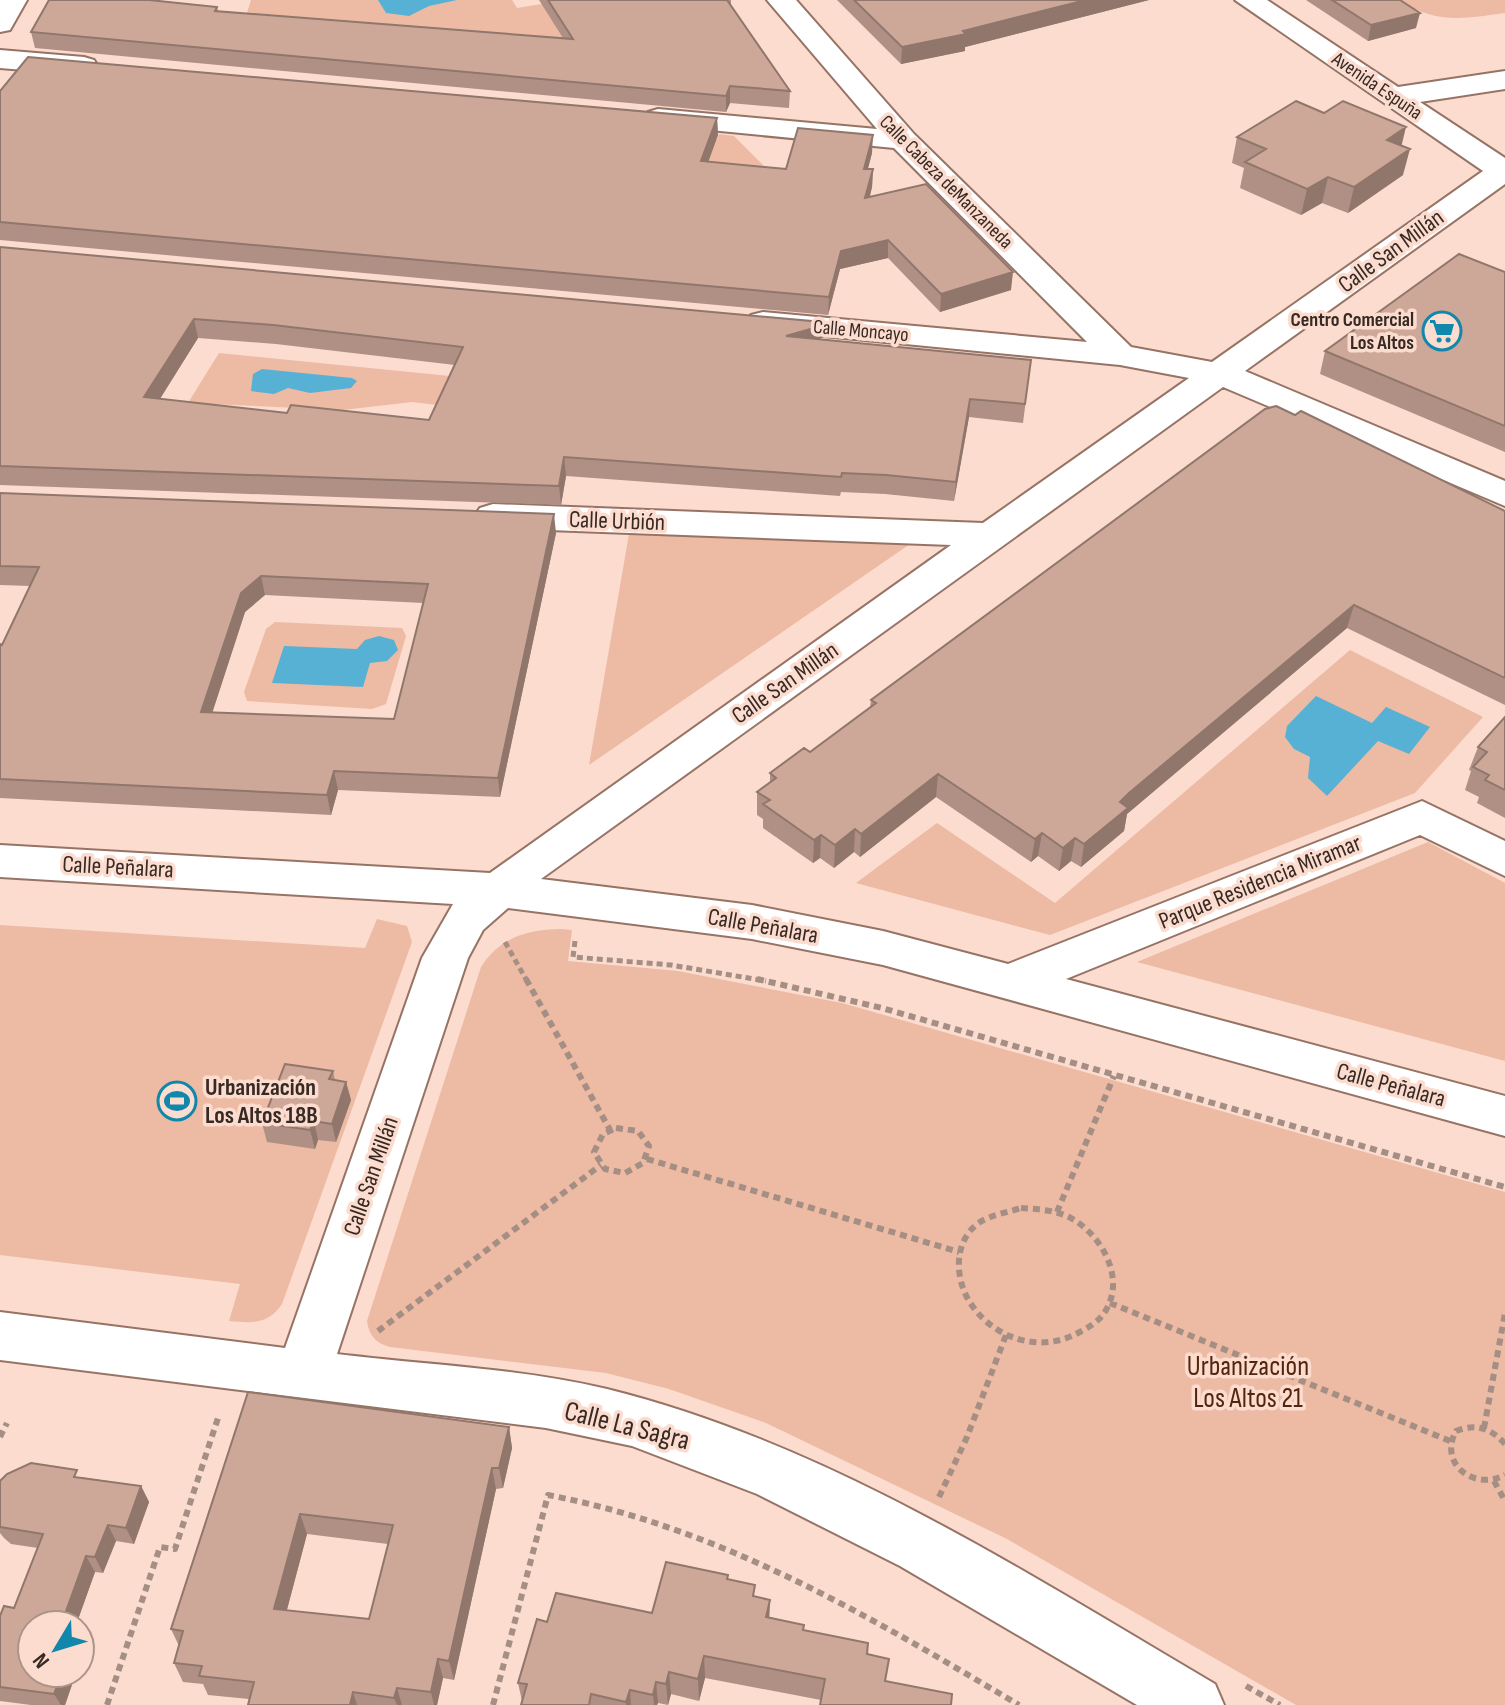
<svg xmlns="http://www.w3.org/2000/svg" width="1505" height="1705" font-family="'Sofia Sans Condensed',sans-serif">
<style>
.green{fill:#edbaa4}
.water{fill:#57b1d4}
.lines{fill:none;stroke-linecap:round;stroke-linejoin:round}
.minor-casing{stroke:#967365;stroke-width:4}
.path-far1{stroke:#a58e84;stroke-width:5;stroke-dasharray:6 4;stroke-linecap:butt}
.path{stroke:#a58e84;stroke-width:6;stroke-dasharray:7 5;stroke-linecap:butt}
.minor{fill:#fff;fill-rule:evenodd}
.wall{fill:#b09084;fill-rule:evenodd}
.shaded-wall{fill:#90766b}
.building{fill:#cda899;stroke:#90766b;stroke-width:2;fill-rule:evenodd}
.labels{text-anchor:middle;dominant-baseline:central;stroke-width:7;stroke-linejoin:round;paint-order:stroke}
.far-street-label{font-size:20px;fill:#372923;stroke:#fbdccf}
.far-poi-label{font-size:20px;font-weight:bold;fill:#372923;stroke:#fbdccf;text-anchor:end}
.street-label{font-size:24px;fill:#372923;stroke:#fbdccf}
.poi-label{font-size:24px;font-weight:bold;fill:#372923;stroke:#fbdccf;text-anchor:start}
.near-park-label{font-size:28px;fill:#54250e;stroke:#fbdccf}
.near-street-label{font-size:28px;fill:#372923;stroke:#fbdccf}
</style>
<rect width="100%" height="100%" fill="#fbdccf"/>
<!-- green -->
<path class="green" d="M251,0H512L517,8L566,0L657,49L246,16Z
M1398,0H1505V13C1461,19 1437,24 1398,0Z
M719,134L734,136L772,174L700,168L710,140H717Z
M219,353L599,391L584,422L412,402L343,410L188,403Z
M629,534L910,544L589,765Z
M275,622L402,628L406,636L386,704L372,709L247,701L244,692L266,629Z
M1350,650L1483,717L1415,793L1050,935L856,883L937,823L1055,903Z
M1428,842L1505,883V1061L1137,962Z
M377,919L407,926L412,942L282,1304C268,1325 251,1323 229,1321L240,1284L0,1255V925L365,948Z
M561,929L572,930L568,961L678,971L842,1003L1505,1192V1705H1296L1007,1539L766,1423L669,1389L606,1373L390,1347C375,1343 369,1335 367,1321L481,967C499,938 528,929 561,929Z"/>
<!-- water -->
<path class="water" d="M378,0H457L429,6L409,16L386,13Z
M262,369L352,378L357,381L351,388L310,393L288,388L274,394L251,391L253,374Z
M379,636L394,640L398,650L387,661L370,663L363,687L272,683L284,646L357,649L365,640Z
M1316,696L1372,723L1386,707L1430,727L1409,754L1378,741L1327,796L1308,778L1310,757L1294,749L1285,737L1287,726Z"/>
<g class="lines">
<!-- minor casing -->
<g class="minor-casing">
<path id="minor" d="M0,0H27L10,30L0,32Z
M767,0H796L914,134L1131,347L1212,362L1483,171L1235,0H1267L1398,87L1505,71V89L1420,102L1505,158V184L1245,371L1505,481V506L1223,387L541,879L752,905L883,931L1008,964L1422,801L1505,841V876L1420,835L1066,979L1505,1096V1136L883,965L752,939L508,908L483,930L468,958L337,1354C426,1365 519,1368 607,1389C826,1443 1023,1571 1215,1684L1224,1705H1137L900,1566L757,1494L632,1446L546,1428L0,1360V1312L285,1348L422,958L453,904L0,877V845L490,873L951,545L493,528L480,524L474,516L480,508L493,504L983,523L1189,378L1120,365L751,329L746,322L751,315L763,312L1087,342L894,148L648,124L643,118L648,112L658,109L877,129Z
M0,50L84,57L94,60L98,66L94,72L84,75L0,68Z"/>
</g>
<!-- path-far1 -->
<path class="path-far1" d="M575,941L573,957L671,965L766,981
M505,942L527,981"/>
<!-- path -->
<path class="path" d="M526,979L610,1130
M757,979L882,1008L1505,1187
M616,1128L638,1131L649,1146L643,1163L625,1173L605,1169L594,1152L603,1134Z
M647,1159L959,1252
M1021,1208C1037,1209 1054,1210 1069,1217C1100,1233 1126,1276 1106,1310C1100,1321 1089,1327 1078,1333C1041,1353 995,1340 971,1304C954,1279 953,1240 980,1222C991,1215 1009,1212 1021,1208Z
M1057,1212L1114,1076
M1110,1303L1450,1441
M378,1331L601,1165
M1484,1428L1505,1313
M0,1437L7,1423
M1505,1444C1491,1428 1476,1423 1456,1431C1438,1464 1474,1491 1505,1475
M1494,1481L1505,1501
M939,1497L967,1437L1006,1335
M1246,1686L1280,1705
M107,1705L160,1547L175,1549L218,1418
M493,1705L548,1495C721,1528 869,1616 1019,1705"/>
<!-- minor -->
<use href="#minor" class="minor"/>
</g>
<!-- wall -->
<path class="wall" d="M49,0H156H153L217,7L218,11L563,38L539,0H731V5L790,91L789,108L730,103L726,112L35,48L31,32Z
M837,0H1149L965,47V51L901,64Z
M1306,0H1400L1416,28L1368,41Z
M0,91L717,118L718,135L708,162L786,169L872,153L868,169H873L872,187L870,197L1011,290L940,312L888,258L840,269L828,315L0,240Z
M1237,137L1401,146L1403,175L1348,213L1322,203L1301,215L1240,188L1244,168L1232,163Z
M0,247L822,322L821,339L1031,360L1023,423L969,417L954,501L885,494L841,492L840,496L566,476L561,505L0,485ZM198,338L276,344L455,365L429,420L287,413L160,399Z
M1505,272V452L1320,374L1325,351Z
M1295,415L1505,511V705L1347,628L1127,814L1124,831L1081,867L1071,861L1059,871L1038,856L1031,862L936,797L860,857L854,852L834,868L820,858L813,863L763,828V819L757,815V792L770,782V773L810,752L870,708L871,700Z
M0,493L556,533L500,797L338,790L331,815L0,798V644L2,645L30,586L0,585ZM265,595L423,603L394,719L212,713L245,612Z
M1505,717V818L1477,803L1479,797L1465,790L1471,771L1469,770L1478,747Z
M333,1071L335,1080L346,1082L351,1100L336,1142L318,1140L315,1149L267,1142L262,1123Z
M248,1392L509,1427L512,1448L503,1488L496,1489L454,1680L443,1678L437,1705H248L249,1699L208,1695L203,1684L183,1682L174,1663L179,1646L171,1629ZM307,1534L388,1544L369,1619L287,1610Z
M81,1477L141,1486L149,1502L134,1544L116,1541L103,1573L95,1572L76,1625H32V1673H76L65,1705H31L0,1701V1616L14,1608L38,1548L11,1544L4,1538L0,1533V1481Z
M728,1575V1579L755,1596L770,1600L769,1617L804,1625V1630L868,1643L821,1700L705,1678L699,1701L671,1694L668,1705L658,1703L657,1705H521L522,1701L518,1683L547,1622L652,1613Z"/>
<!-- shaded-wall -->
<path class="shaded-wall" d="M1086,0H1149L965,47V51L901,64L902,47Z
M1420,13L1416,28L1368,41L1371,25Z
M730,86V103L726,112V96Z
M717,118L718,135L702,179L701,161Z
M1406,127L1400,152L1387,140Z
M873,135L872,153L863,186L864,169Z
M1410,149L1403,175L1348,213L1354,187Z
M873,169L872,187L864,216L865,198Z
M1328,177L1322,203L1301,215L1307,189Z
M888,240V258L840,269L828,315L829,297L841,251Z
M1013,272L1011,290L940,312L941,294Z
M194,319L198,338L149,416L144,397Z
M822,322L821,341L786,336Z
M970,399L969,417L954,501L956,482Z
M564,457L566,476L561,505L559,486Z
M554,514L556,533L500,797L498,778Z
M261,576L265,595L245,612L206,732L201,712L241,593Z
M1354,605L1347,628L1127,814L1124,831L1081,867L1084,844L1129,793Z
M334,771L338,790L331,815L327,795Z
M938,774L936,797L860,857L861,834Z
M855,829L854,852L834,868L835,845Z
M1042,833L1038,856L1031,862L1035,839Z
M821,835L820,858L813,863L814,840Z
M1075,838L1071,861L1059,871L1063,848Z
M346,1082L351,1100L336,1142L332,1124Z
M314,1121L318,1140L315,1149L310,1130Z
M509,1427L512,1448L503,1488L499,1468Z
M492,1468L496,1489L454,1680L449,1661Z
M141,1486L149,1502L134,1544L126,1528Z
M300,1514L307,1534L282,1628L274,1609Z
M108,1525L116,1541L103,1573L95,1557Z
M86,1556L95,1572L76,1625H61Z
M770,1600L769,1623L766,1617Z
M704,1656L705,1678L699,1701L698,1679Z
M438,1659L443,1678L437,1705H434L431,1692Z
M669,1672L671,1694L668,1705L666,1684Z
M62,1673H76L65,1705H61L54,1694Z
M656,1682L658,1703L657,1705H654L653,1695Z
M397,1688L402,1705H397L394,1698Z
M630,1690L631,1705H626V1702Z
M353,1692L357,1705H350Z"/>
<!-- building -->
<path class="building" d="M49,0H149L217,7L215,11L573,39L548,0H727L790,91L730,86L726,96L31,32Z
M854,0H1086L963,31L966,34L902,47Z
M1332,0H1400L1420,13L1371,25Z
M28,57L717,118L701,161L786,169L798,128L873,135L864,169H873L865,198L926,184L1013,272L941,294L888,240L841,251L829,297L0,222V91Z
M1296,101L1324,113L1343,101L1406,127L1387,140L1410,149L1354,187L1328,177L1307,189L1245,162L1266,149L1237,137Z
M0,247L822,322L821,326L786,336L1031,360L1025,404L970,399L956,482L886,475L842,473L841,477L564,457L559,486L0,466ZM194,319L273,325L463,347L429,420L291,405L287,413L144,397Z
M1459,254L1505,272V426L1325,351Z
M1276,406L1295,415L1301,411L1505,511V678L1354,605L1129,793L1120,802L1128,808L1084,844L1075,838L1063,848L1042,833L1035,839L938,774L861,834L855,829L835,845L821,835L814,840L763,804L770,800L757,792L776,778L770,773L804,748L810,752L876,703L871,700L1265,409Z
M0,493L554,514L498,778L334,771L327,795L0,779V644L2,645L39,567L0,566ZM261,576L428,584L394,719L201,712L241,593Z
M1505,717V790L1485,780L1489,775L1473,767L1487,752L1478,747Z
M285,1064L333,1071L329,1079L346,1082L332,1124L314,1121L310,1130L262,1123Z
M248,1392L509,1427L499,1468H492L449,1661L438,1659L431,1692L397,1688L394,1698L353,1692L350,1705H248L254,1682L199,1676L202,1666L174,1663L183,1631L171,1629ZM300,1514L393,1525L369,1619L274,1609Z
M31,1463L77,1470L74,1477L141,1486L126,1528L108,1525L95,1557L86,1556L61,1625H32V1673H62L54,1694L0,1687V1616L4,1606L14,1608L43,1534L0,1527V1481L7,1474Z
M666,1562L728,1575L727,1579L755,1585L753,1596L770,1600L766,1617L804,1625L803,1630L868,1643L867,1654L889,1659L885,1681L952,1694L951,1705H820L825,1679L704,1656L698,1679L669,1672L666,1684L656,1682L653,1695L630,1690L626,1702L591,1694L589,1705H521L527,1684L518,1683L537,1619L547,1622L556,1593L652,1613Z"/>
<!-- icons -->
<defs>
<g id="supermarket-ring" transform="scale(2)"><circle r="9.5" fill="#fbdccf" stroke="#1187ac" stroke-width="1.5"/><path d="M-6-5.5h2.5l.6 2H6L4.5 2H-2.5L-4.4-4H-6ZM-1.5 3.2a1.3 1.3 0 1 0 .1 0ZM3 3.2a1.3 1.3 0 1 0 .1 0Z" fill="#1187ac"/></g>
<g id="stadium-ring" transform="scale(2)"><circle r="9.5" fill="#fbdccf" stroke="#1187ac" stroke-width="1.5"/><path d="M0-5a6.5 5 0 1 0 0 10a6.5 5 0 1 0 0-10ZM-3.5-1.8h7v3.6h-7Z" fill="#1187ac"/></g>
</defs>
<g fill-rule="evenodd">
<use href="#supermarket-ring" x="1442" y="331"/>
<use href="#stadium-ring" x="177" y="1101"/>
</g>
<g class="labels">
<!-- far-street labels -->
<g class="far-street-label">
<text transform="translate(1377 86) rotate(34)">Avenida Espuña</text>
<text transform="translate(946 182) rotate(45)">Calle Cabeza deManzaneda</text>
<text transform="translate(861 331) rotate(5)">Calle Moncayo</text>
</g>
<!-- far-poi labels -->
<g class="far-poi-label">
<text x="1414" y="320">Centro Comercial<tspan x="1414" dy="23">Los Altos</tspan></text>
</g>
<!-- street labels -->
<g class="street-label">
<text transform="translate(1391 251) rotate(-36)">Calle San Millán</text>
<text transform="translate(617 521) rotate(2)">Calle Urbión</text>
<text transform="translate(785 683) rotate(-35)">Calle San Millán</text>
<text transform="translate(118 867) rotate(3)">Calle Peñalara</text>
<text transform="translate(1260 882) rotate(-22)">Parque Residencia Miramar</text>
<text transform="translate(763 926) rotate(10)">Calle Peñalara</text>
<text transform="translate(1391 1085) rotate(15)">Calle Peñalara</text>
<text transform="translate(371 1176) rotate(-71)">Calle San Millán</text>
</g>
<!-- poi labels -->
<g class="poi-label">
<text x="205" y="1087">Urbanización<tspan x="205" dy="28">Los Altos 18B</tspan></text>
</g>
<!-- near-park labels -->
<g class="near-park-label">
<text x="1248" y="1366">Urbanización<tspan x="1248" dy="32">Los Altos 21</tspan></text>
</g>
<!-- near-street labels -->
<g class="near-street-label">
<text transform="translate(627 1426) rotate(14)">Calle La Sagra</text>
</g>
</g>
<!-- north arrow -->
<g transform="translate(56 1649) rotate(232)"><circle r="38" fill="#fbdccf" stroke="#ad948a" stroke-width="2"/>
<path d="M0-6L14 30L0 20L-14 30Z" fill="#1187ac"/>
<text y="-12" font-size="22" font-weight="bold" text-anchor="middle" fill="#372923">N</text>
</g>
</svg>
